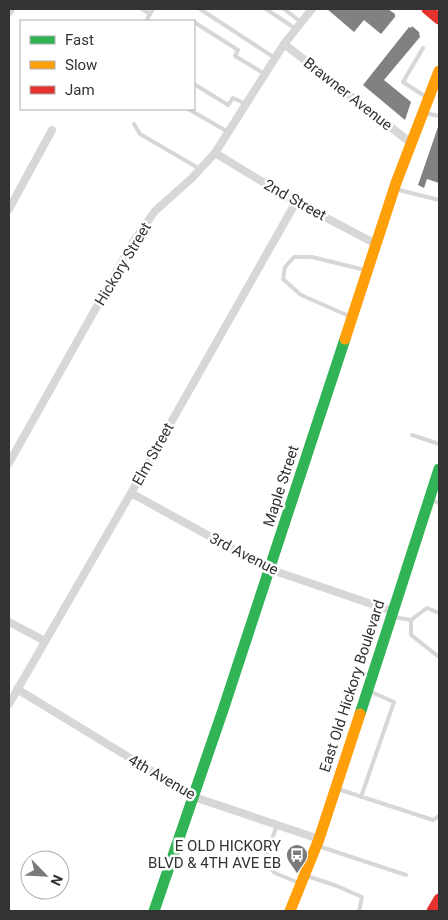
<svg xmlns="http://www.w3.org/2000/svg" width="448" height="920" font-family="Roboto,sans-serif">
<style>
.building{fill:#818181}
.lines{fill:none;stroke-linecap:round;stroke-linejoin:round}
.lane{stroke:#d7d7d7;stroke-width:4}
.street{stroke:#d7d7d7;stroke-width:8}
.fast{stroke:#30b455;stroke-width:11}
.slow{stroke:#ff9f0a;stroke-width:11}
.jam{stroke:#e5322d;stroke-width:11}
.labels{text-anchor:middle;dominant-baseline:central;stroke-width:5;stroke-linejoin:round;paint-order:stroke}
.street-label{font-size:15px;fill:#333;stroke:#fff}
.poi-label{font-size:15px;fill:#333;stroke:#fff;text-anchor:end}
</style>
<rect width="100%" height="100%" fill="#fff"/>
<!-- building -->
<path class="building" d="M327,9H388L395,14V17L381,34L364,20L354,32Z
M412,26L419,32L420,37L384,80L411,102L405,120L363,85L409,27L411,28Z
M438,127L439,183L427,179L424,188L418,185Z"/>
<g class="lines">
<!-- lane -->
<path class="lane" d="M142,9L150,14
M200,9L275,58
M266,9L296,29
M284,9L301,22
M146,21L153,9
M194,22L238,50L235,56L265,74
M423,48L403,82L426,97
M194,84L228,105L233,98L246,104
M190,110L228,132
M424,113L439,116
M134,124L140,134L200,169
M395,189L439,200
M349,316L301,295L283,279L285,267L294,257H312L365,270
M412,435L439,444
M431,500L439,503
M393,617L411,620L427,608L439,613
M411,620V635L439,657
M338,789L433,820L439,816
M361,797L394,702L369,691
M277,825L266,856V865L275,873L299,883
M318,846L406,875
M307,876L337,886L362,897L359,911"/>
<!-- street -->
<path class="street" d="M9,12L11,9
M284,44L411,143
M215,153L296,202L376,244
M9,209L52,130
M9,463L133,242L155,211L192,178L215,153L284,44L312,9
M131,493L269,569L392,611
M9,622L45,641
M17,689L194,797L319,839
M9,704L131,493L296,202"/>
<!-- fast -->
<path class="fast" d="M360,714L439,469
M154,911L223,710L345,339"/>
<!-- slow -->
<path class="slow" d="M345,339L396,183L439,71
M290,911L319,839L360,714"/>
<!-- jam -->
<path class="jam" d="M427,9L439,19
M432,911L439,899"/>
</g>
<!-- icons -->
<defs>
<g id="bus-pin" transform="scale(1.125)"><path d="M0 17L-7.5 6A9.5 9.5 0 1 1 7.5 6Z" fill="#7a7a7a" stroke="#fff"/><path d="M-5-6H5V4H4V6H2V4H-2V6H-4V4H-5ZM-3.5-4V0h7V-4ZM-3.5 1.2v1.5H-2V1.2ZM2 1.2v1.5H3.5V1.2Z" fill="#fff"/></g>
</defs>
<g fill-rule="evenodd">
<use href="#bus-pin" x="297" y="855"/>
</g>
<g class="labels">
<!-- street labels -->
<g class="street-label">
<text transform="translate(348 94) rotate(38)">Brawner Avenue</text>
<text transform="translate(295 200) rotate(29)">2nd Street</text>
<text transform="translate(123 264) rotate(-59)">Hickory Street</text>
<text transform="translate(153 454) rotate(-61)">Elm Street</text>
<text transform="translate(281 486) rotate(-72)">Maple Street</text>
<text transform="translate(244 554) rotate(27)">3rd Avenue</text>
<text transform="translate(352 686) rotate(-72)">East Old Hickory Boulevard</text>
<text transform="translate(162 777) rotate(30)">4th Avenue</text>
</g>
<!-- poi labels -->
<g class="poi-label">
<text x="281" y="846">E OLD HICKORY<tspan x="281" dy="17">BLVD &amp; 4TH AVE EB</tspan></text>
</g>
</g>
<!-- border -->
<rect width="448" height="920" fill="none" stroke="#333333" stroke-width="20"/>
<!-- legend -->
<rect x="20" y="20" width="175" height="90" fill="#ffffff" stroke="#adadad"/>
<rect x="30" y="36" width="25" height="8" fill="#30b455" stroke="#adadad"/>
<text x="65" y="45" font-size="15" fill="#333333">Fast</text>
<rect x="30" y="61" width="25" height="8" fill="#ff9f0a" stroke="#adadad"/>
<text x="65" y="70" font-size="15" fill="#333333">Slow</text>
<rect x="30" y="86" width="25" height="8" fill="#e5322d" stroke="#adadad"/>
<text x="65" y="95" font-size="15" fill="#333333">Jam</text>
<!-- north arrow -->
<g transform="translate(45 875) rotate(114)"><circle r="24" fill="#ffffff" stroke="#adadad"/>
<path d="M0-4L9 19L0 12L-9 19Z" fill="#7a7a7a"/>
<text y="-8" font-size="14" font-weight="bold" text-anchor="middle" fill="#333333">N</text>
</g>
</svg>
